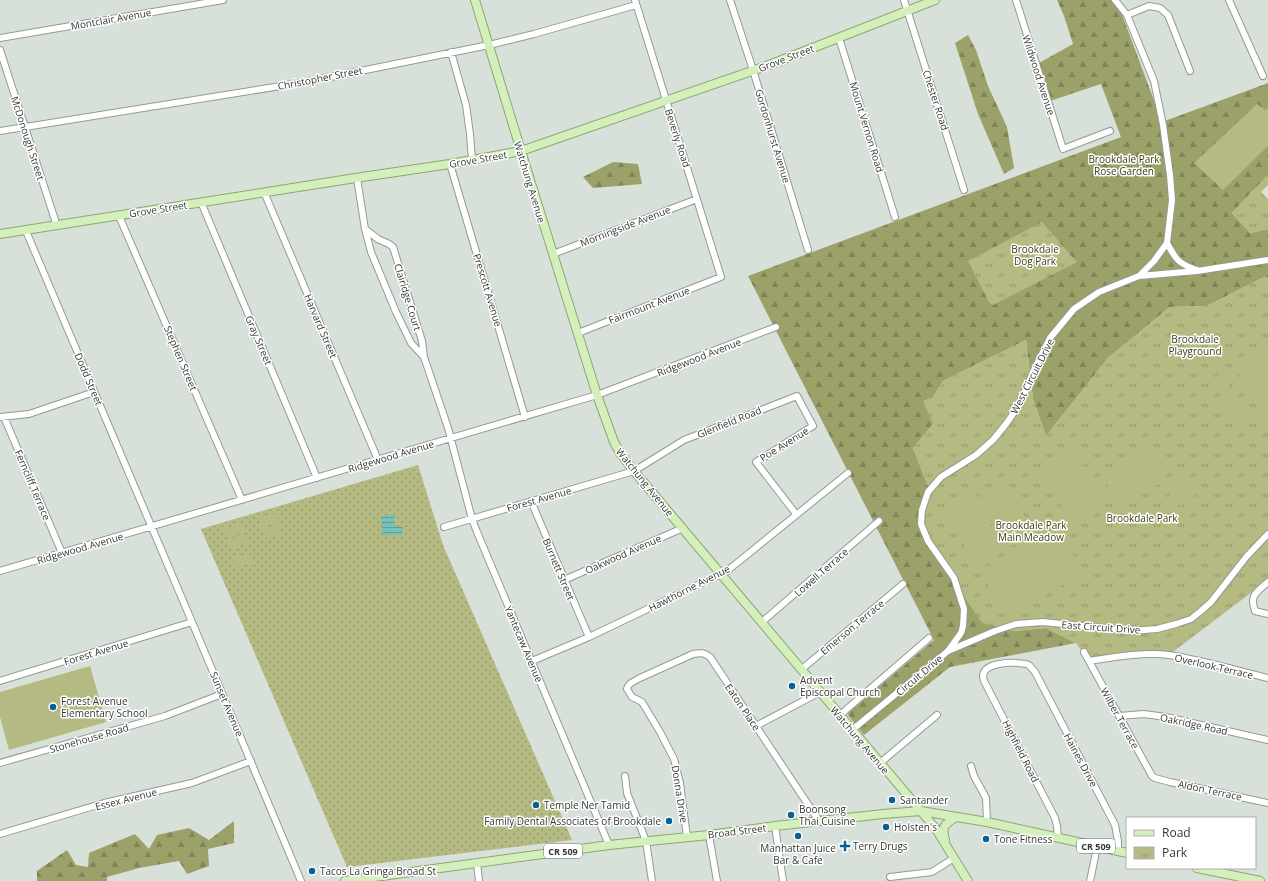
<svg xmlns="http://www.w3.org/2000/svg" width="1268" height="881" font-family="'Open Sans',sans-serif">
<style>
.grass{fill:url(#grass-dots)}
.forest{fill:url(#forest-firs)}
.park{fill:url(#park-tufts)}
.pitch{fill:#b5ba82}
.water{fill:url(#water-rules)}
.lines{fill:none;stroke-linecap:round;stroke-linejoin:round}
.minor-casing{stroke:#929b93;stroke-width:8}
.major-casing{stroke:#8aa86f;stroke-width:10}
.minor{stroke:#fff;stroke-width:6}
.major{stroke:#d5efbc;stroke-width:8}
.poi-dot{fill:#066192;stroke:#fff;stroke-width:1.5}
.labels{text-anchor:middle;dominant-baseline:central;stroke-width:3;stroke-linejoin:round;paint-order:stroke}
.shield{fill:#fff;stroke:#717471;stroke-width:1}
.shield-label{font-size:9px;font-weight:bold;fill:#343834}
.street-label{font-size:10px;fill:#343834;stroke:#fff}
.park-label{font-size:10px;fill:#3a3c0f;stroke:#fff}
.poi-label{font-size:10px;fill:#343834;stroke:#fff;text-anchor:start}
</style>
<defs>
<pattern id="grass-dots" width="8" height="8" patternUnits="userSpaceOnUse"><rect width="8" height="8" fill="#b5ba82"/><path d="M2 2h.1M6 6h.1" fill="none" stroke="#94986b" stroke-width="1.8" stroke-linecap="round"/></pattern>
<pattern id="forest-firs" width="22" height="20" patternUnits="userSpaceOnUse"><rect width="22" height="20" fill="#9ca169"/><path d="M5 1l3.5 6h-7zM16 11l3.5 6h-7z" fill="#808457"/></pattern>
<pattern id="park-tufts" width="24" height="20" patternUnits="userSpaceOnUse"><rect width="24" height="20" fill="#b5ba82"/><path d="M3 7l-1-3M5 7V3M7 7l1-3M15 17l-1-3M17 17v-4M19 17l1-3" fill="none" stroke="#94986b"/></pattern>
<pattern id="water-rules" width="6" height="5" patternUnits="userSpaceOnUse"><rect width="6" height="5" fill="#76c2b9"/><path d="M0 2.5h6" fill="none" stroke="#629f97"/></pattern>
</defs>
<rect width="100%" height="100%" fill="#d8e1d9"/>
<!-- grass -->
<path class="grass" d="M418,465L443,545L572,840L347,867L201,529Z"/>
<!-- forest -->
<path class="forest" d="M1057,0H1112L1120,9L1162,122L1268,83V175L1232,213L1250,233L1268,229V279L1264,277L1207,306L1170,307L1108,358L1046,436L1033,399L1026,340L943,381L933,397V424L913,448L928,486L925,535L1012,631L1046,628L1076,643L950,667L864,735L848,715L849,712L934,640L748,276L1121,137L1101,84L1047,102L1037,64L1073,44L1064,16Z
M968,35L976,50L988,86L1007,127L1014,168L1004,174L978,114L955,43Z
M613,162L638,164L642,184L593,188L583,177Z
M234,821V843L208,849L209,866L187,874L179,861L139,868L107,877V881H37V871L67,850L76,865L88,867L89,853L135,834L149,849L157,835L189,828L209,840Z"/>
<!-- park -->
<path class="park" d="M1268,175V185L1261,192L1268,199V229L1250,233L1232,213Z
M1042,222L1077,262L991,306L968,261Z
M1264,277L1268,279V580L1166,657H1086L1076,643L1046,628L1012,631L982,623L939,560L925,535L928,486L913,448L933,424L923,401L933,397L943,381L1026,340L1033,399L1046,436L1108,358L1170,307L1207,306Z"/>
<!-- pitch -->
<path class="pitch" d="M1257,104L1265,110L1268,108V146L1223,190L1194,163Z
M1268,342V349C1256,357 1239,365 1232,377C1221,395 1236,417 1256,416C1260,416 1264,414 1268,412V419C1242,430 1215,406 1224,379L1218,382L1215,378Z
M1268,351V410L1264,412L1237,372Z
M1153,448L1168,480L1118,505L1102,474Z
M1074,452L1106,503L1073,524L1041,473Z
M1006,478L1034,535L1006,549L979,493Z
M1186,482L1194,493L1192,500L1181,505H1176L1169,499L1171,491L1176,483Z
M976,494L1003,550L974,564L947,510Z
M276,513L279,521L261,527L258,518Z
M241,523L244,532L226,537L223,529Z
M280,525L282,533L264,539L262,530Z
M1061,532L1084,575L1003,613L980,570Z
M245,535L248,543L229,549L227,540Z
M250,553L253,562L235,567L232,559Z
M90,666L106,722L9,750L0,717V692Z"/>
<!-- water -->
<path class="water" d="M395,514L394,525L404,528L401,536L394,534L383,535L381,516Z"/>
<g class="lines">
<!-- minor casing -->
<g class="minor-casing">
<path id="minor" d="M730,0L753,70L808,250
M904,0L964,190
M1016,0L1063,149L1110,131
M1115,0L1127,15L1154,81L1163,125L1170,175L1172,200L1167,243L1154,261L1139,276
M1229,0L1263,76
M1127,15L1149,6L1160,8L1168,15L1190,71
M0,38L223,0
M839,38L895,217
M0,50L55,220L56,226
M451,52L466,105L470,134L472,160
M0,131L306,82L489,45L534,34L636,5
M450,164L525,417
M357,178L365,229L371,252L396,312L411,343L424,357
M264,192L378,460
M201,202L317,478
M119,216L242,500
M365,229L378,239L389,244L393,247L422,341L424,357L448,428L472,519L477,532L609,845
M26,231L192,622L301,881
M1167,243C1176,260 1179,264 1197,270
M553,254L697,199
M578,333L721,277L635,0
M0,417L29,414L94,392
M4,417L62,553
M531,501L589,637
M444,527L634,471L684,440L797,396L813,426L756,462L796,514
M0,571L597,395L776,327
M564,580L683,528
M1268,582C1257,592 1249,595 1255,611L1268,614
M762,622L879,521
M948,651L961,633L963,626L964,609L954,578L928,541L921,524L922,510L928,492L941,477L976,455L993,440L1006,424L1020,404L1033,372L1050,338L1074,309L1099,292L1139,276L1197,271L1268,260
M1084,652L1152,776L1155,778L1170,782L1268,803
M532,661L589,637L727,571L848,473
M1089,661C1115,657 1143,652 1169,655C1202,660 1235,670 1268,678
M801,668L802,669L903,584
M0,681L192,622
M840,715L929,638
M1119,716L1144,714L1166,717L1268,740
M756,726L820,692
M852,730L948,651L995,631L1016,624L1043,622L1131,631L1157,629L1176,624L1191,619L1201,611L1211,602L1247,556L1268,534
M0,763L165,716L222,694
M880,763L937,715
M971,766L974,776L986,798L987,822
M625,776L627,793L646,841L652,881
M775,826L783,881
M0,834L104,803L192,783L251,761
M709,835L717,881
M687,837L680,783L674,759L660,732L642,702L632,697L627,689L628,686L631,683L640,678L693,654C700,653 704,652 710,657L819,821
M1058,838L1057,826L1055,818L984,681C977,661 1014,662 1026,664L1029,665L1035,672L1115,825L1118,841V851
M477,863L479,881
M890,877L932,872L954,858
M1090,881L1097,847"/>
</g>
<!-- major casing -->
<g class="major-casing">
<path id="major" d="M475,0L521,151L597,395L614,442L620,453L634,471L936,829L968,881
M0,234L362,177L450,164L521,151L769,65L935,0
M945,840C941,826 945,824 956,817
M1197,868L1260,881
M345,881L609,845L709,835L775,826L883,814L921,811L987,822L1127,853"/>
</g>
<!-- minor -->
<use href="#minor" class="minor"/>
<!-- major -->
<use href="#major" class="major"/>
</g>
<!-- markers -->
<g class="poi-dot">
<circle cx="792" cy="686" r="4"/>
<circle cx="53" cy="707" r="4"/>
<circle cx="892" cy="800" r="4"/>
<circle cx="536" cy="805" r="4"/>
<circle cx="791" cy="815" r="4"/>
<circle cx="669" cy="821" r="4"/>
<circle cx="886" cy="827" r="4"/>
<circle cx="798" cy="836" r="4"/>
<circle cx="986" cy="839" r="4"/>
<path d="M843 840h4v4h4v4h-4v4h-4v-4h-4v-4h4z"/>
<circle cx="312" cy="871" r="4"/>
</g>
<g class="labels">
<!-- shield labels -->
<g class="shield">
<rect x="1077" y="839" width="38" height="14" rx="3"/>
<rect x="544" y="844" width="38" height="14" rx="3"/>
</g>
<g class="shield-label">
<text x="1096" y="846">CR 509</text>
<text x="563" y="851">CR 509</text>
</g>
<!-- street labels -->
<g class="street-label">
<text transform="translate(111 19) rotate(-10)">Montclair Avenue</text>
<text transform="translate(786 58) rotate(-21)">Grove Street</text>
<text transform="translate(1039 75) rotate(72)">Wildwood Avenue</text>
<text transform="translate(320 78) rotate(-11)">Christopher Street</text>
<text transform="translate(936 100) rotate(72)">Chester Road</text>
<text transform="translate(867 127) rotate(73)">Mount Vernon Road</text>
<text transform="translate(773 136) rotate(73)">Gordonhurst Avenue</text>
<text transform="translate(28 138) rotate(72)">McDonough Street</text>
<text transform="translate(678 138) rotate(72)">Beverly Road</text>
<text transform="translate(478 159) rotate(-10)">Grove Street</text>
<text transform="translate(530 182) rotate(73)">Watchung Avenue</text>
<text transform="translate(158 209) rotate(-9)">Grove Street</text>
<text transform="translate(625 226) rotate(-21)">Morningside Avenue</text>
<text transform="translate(488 290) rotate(73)">Prescott Avenue</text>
<text transform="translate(408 297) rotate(73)">Clairidge Court</text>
<text transform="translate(649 305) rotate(-21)">Fairmount Avenue</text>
<text transform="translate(321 326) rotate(67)">Harvard Street</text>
<text transform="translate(259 340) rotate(67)">Gray Street</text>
<text transform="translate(699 357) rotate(-21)">Ridgewood Avenue</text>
<text transform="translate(181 358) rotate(67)">Stephen Street</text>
<text transform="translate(1032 376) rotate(-63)">West Circuit Drive</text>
<text transform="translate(89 379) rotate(67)">Dodd Street</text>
<text transform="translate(729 422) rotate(-22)">Glenfield Road</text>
<text transform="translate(784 444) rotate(-32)">Poe Avenue</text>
<text transform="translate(391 456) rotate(-17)">Ridgewood Avenue</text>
<text transform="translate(645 482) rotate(51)">Watchung Avenue</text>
<text transform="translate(33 485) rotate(67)">Ferncliff Terrace</text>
<text transform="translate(539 499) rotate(-16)">Forest Avenue</text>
<text transform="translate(80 548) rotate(-16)">Ridgewood Avenue</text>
<text transform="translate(623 554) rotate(-24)">Oakwood Avenue</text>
<text transform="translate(559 569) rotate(67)">Burnett Street</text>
<text transform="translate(821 572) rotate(-41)">Lowell Terrace</text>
<text transform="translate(689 588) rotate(-27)">Hawthorne Avenue</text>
<text transform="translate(852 627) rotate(-40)">Emerson Terrace</text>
<text transform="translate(1101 627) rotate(4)">East Circuit Drive</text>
<text transform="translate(524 644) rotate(67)">Yantecaw Avenue</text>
<text transform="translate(96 652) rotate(-17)">Forest Avenue</text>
<text transform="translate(1214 666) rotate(13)">Overlook Terrace</text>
<text transform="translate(919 675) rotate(-40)">Circuit Drive</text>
<text transform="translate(227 704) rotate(67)">Sunset Avenue</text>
<text transform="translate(743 707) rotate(56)">Eaton Place</text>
<text transform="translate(1120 718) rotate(61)">Wilber Terrace</text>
<text transform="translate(1194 724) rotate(12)">Oakridge Road</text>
<text transform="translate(89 738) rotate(-16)">Stonehouse Road</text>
<text transform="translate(860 740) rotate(50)">Watchung Avenue</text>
<text transform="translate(1021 751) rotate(63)">Highfield Road</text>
<text transform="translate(1081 760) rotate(62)">Haines Drive</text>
<text transform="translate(1210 790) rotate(12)">Aldon Terrace</text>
<text transform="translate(680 794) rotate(81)">Donna Drive</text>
<text transform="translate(126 799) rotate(-14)">Essex Avenue</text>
<text transform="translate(737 831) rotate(-7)">Broad Street</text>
</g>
<!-- park labels -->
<g class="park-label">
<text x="1124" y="159">Brookdale Park<tspan x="1124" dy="12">Rose Garden</tspan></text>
<text x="1035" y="249">Brookdale<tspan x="1035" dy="12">Dog Park</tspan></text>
<text x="1195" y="339">Brookdale<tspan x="1195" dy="12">Playground</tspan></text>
<text x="1142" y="518">Brookdale Park</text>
<text x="1031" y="525">Brookdale Park<tspan x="1031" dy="12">Main Meadow</tspan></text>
</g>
<!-- poi labels -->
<g class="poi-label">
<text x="800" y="680">Advent<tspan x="800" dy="12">Episcopal Church</tspan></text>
<text x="61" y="701">Forest Avenue<tspan x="61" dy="12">Elementary School</tspan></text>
<text x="900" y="800">Santander</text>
<text x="544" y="805">Temple Ner Tamid</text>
<text x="799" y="809">Boonsong<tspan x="799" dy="12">Thai Cuisine</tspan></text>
<text x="661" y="821" text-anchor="end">Family Dental Associates of Brookdale</text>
<text x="894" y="827">Holsten's</text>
<text x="994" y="839">Tone Fitness</text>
<text x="853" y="846">Terry Drugs</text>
<text x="798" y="848" text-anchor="middle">Manhattan Juice<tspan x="798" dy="12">Bar &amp; Cafe</tspan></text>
<text x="320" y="871">Tacos La Gringa Broad St</text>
</g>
</g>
<!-- legend -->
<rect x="1126" y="817" width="130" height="52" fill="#ffffff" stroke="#aeafae"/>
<rect x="1134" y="830" width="20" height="6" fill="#d5efbc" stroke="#aeafae"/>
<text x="1162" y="837" font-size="12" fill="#343834">Road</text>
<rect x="1134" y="847" width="20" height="12" fill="url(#park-tufts)" stroke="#aeafae"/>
<text x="1162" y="857" font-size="12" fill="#343834">Park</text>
</svg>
